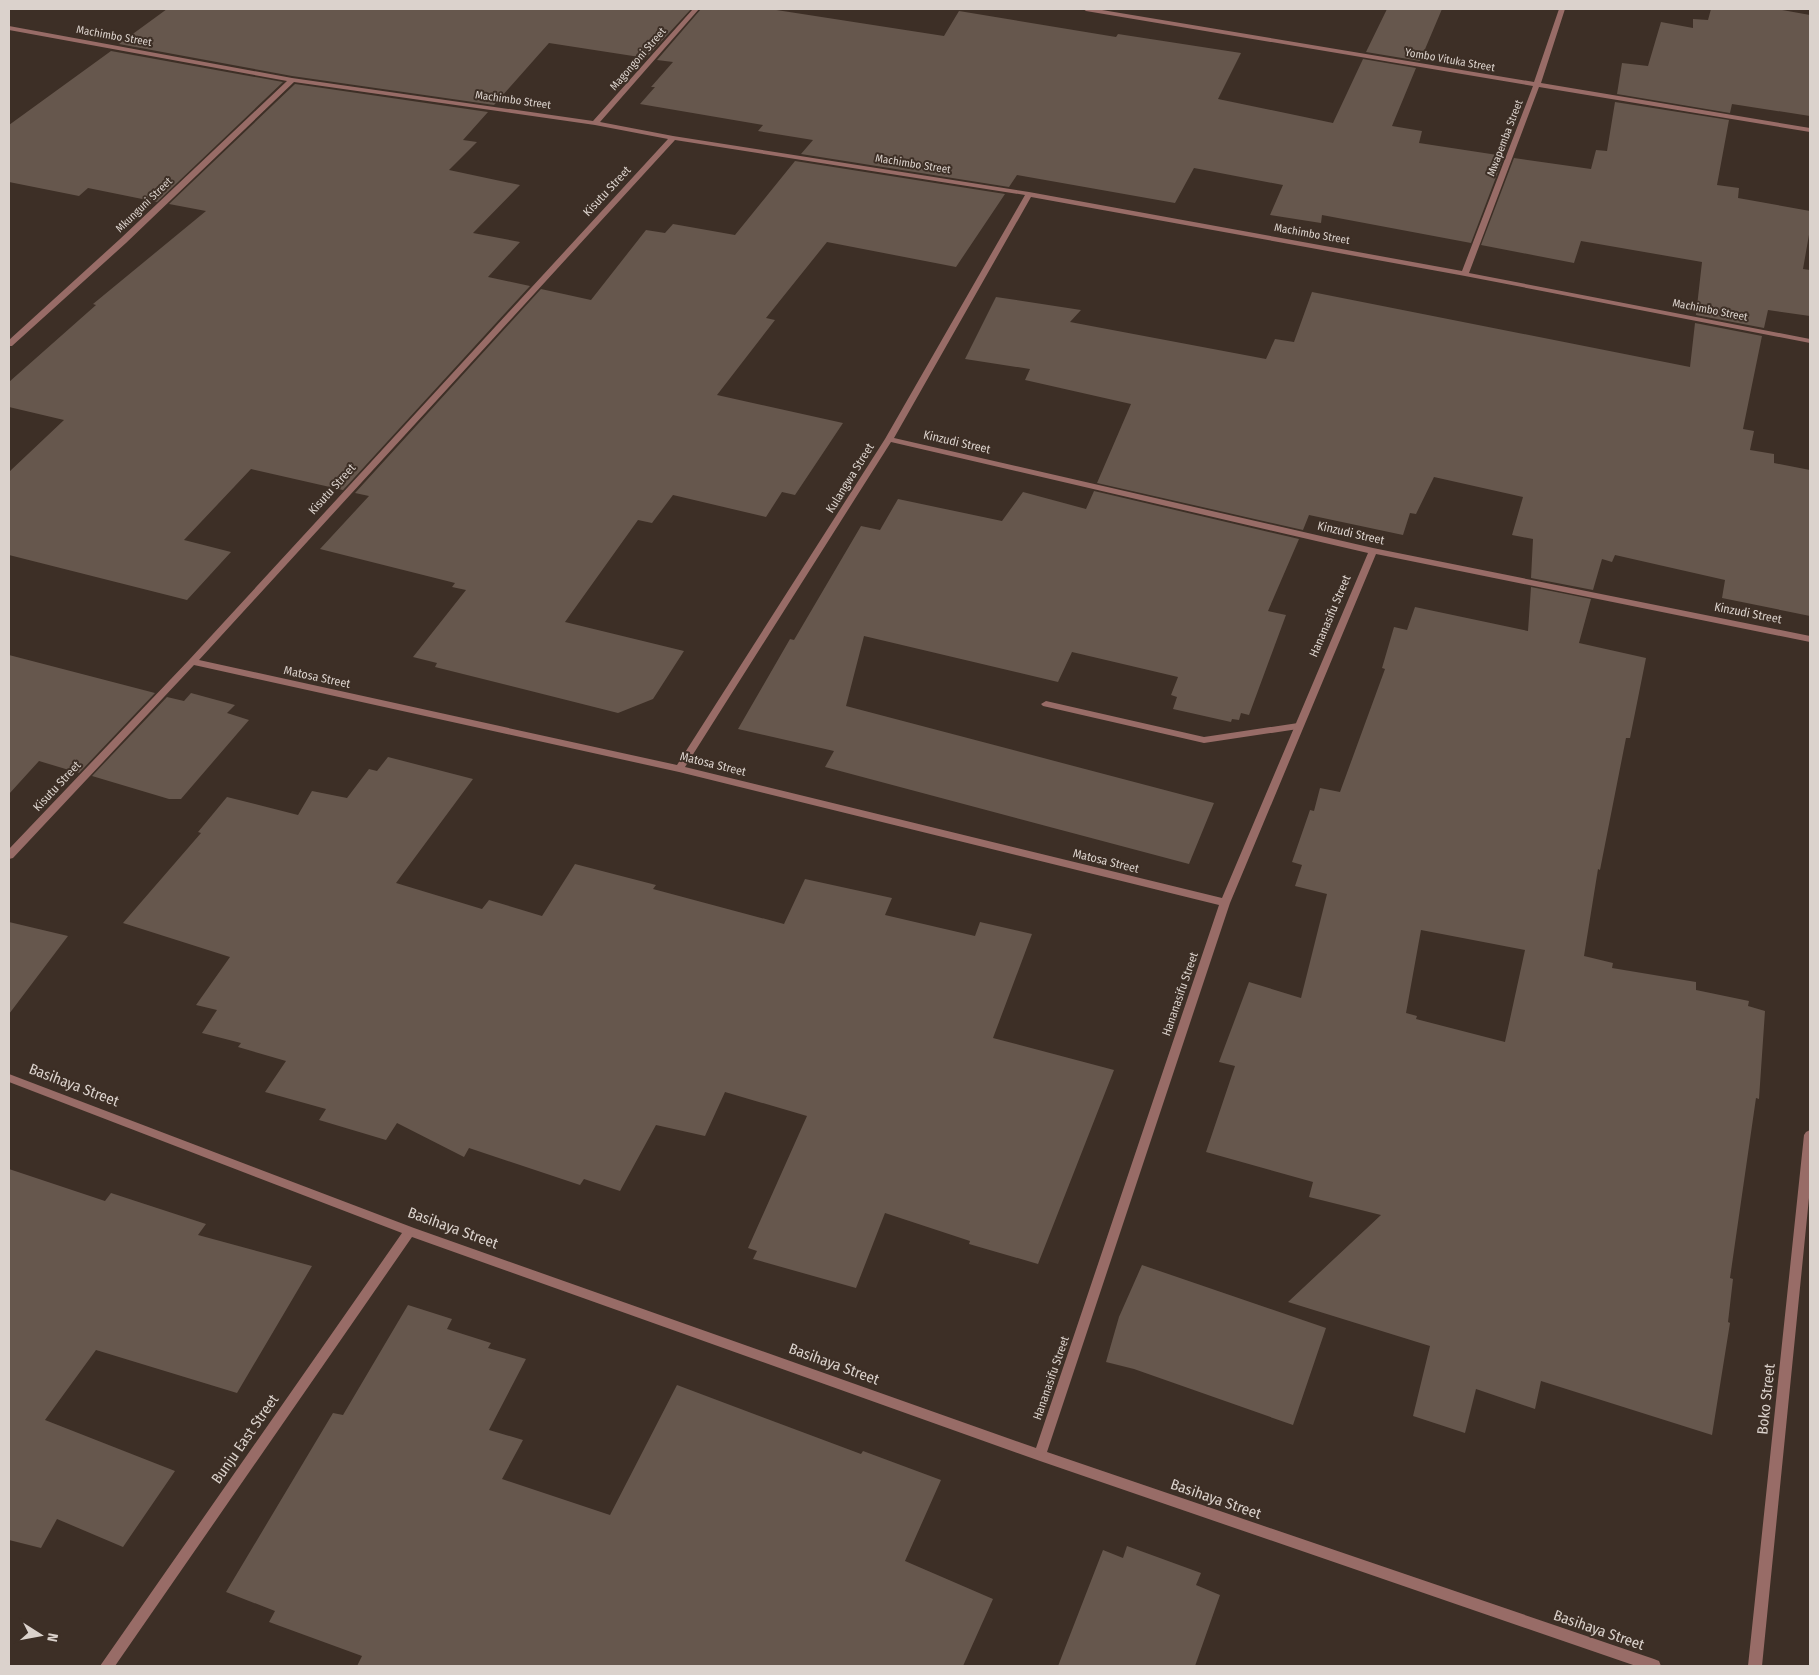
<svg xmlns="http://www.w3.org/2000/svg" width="1819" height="1675" font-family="'Fira Sans Condensed',sans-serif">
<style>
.building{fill:#66574d;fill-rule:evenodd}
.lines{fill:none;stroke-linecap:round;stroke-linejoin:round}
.lane{fill:#986c67;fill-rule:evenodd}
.street{fill:#986c67;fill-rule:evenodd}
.labels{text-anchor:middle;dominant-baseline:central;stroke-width:4;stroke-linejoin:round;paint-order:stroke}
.far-street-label{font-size:11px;fill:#dbd2cc;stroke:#3d2f26}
.street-label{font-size:12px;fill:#dbd2cc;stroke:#3d2f26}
.near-street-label{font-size:15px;fill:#dbd2cc;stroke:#3d2f26}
</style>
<rect width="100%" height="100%" fill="#3d2f26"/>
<!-- building -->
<path class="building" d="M167,9H691L646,58L549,43L494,105L292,76L119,44Z
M701,9H770L944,36L959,11L1116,37L1118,34L1241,53L1218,99L1333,123L1363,59L1416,68L1392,126L1422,131L1419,143L1504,156L1471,243L1322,215L1321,223L1270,215L1283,185L1194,168L1175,203L1017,175L1009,187L801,154L813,140L758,131L763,125L640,104L655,87H651L673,62L657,60Z
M1387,9H1442L1420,61L1366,52Z
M1711,9H1776L1810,15V116L1732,104L1730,113L1617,94L1622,63L1648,66L1661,22L1693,28V19L1708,20Z
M111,51L283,82L157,202L88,188L79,196L9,182V125Z
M295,84L488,112L463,140L477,142L449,170L520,185L473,233L520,242L488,277L530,286L343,490L251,469L184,540L231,552L187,600L9,555V472L64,420L9,407V382L96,305L93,304L206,211L169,204Z
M1615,102L1729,120L1717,185L1739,188L1738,198L1810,211V229L1803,269L1810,270V316L1768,310L1764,328L1696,315L1702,262L1581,241L1574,263L1481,245L1514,158L1591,169L1596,150L1607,151Z
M795,161L1005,194L956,267L827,242L766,318L775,320L717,395L843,423L795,495L782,492L766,517L673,495L652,523L638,520L565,622L684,651L653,699L618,713L435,667L437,663L413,657L466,590L452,587L455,583L320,549L369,496L355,493L541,289L591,300L646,230L665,233L673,224L735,235Z
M1312,292L1690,367L1695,323L1762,336L1743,429L1754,431L1750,450L1774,454V463L1810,470V616L1722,598L1725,580L1615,555L1612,562L1602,559L1593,590L1531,578L1533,539L1512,535L1523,497L1434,477L1416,514L1410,513L1403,535L1309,515L1303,530L1097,483L1131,404L1025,380L1030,369L965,359L996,297L1081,310L1070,322L1266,359L1275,339L1294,342Z
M1094,491L1299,539L1268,611L1286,615L1249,715L1241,713L1239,720L1232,719L1231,722L1173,709L1177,697L1171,695L1178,677L1072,652L1058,682L864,636L846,706L1214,803L1189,864L825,767L834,751L738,729L790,639L794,640L861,526L880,530L898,499L1002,521L1023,492L1086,509Z
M1531,587L1591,599L1579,643L1646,658L1630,738H1626L1600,870L1598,869L1584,956L1613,963L1612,968L1696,982V990L1749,1001L1748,1006L1765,1011L1759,1099L1756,1098L1730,1278L1733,1279L1728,1322L1730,1323L1712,1435L1541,1381L1535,1409L1476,1389L1465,1433L1413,1416L1430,1346L1288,1302L1381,1215L1309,1197L1313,1182L1206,1152L1235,1066L1219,1062L1249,982L1301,998L1327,894L1295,886L1302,865L1292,862L1310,810L1314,811L1320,788L1340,792L1385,669L1382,668L1394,627L1407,630L1415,607L1528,631ZM1421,930L1525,950L1505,1042L1416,1019L1417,1016L1406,1013Z
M9,655L155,693L79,773L39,761L9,794Z
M191,693L235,705L227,713L249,720L181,799H169L92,776L167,697L184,701Z
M388,757L473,779L396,883L482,909L489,900L542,916L575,864L656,885L653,889L784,924L805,879L892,898L885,915L975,936L980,922L1032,934L993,1038L1114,1070L1038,1264L969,1244L970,1241L885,1213L856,1288L753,1259L757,1251L748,1248L807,1116L725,1092L705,1136L656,1125L620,1191L584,1179L580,1185L469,1148L464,1157L397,1123L386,1140L319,1120L326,1109L265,1092L286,1061L238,1047L241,1043L202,1033L217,1010L196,1005L230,957L123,923L201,833L198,832L227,797L298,815L312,791L347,798L369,769L377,771Z
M9,922L68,936L9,1014Z
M9,1169L105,1201L111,1193L206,1224L198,1235L312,1266L237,1393L96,1350L45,1420L175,1471L123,1547L57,1519L41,1548L9,1540Z
M1142,1265L1326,1328L1293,1425L1134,1369L1106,1362L1119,1317Z
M408,1305L452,1319L447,1329L491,1343L488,1348L526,1359L489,1430L523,1440L502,1479L610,1515L677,1385L861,1454L863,1451L941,1480L905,1561L993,1599L963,1666H357L362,1656L269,1622L275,1611L226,1592L333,1413L343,1415Z
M1127,1546L1201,1573L1196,1585L1220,1595L1195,1666H1058L1103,1550L1123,1558Z"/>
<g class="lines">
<!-- lane -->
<path class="lane" d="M1046,701L1204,737L1298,723L1303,726L1298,729L1204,743L1043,706L1041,704Z"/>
<!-- street -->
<path class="street" d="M693,9H699L600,122L673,136L1029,192L1462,271L1533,86L1086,11L1083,9H1096L1534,82L1559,9H1565L1541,83L1810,128V132L1539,87L1469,273L1810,339V343L1465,276L1031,197L894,438L1373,548L1810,636V642L1376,554L1230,903L1047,1452L1654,1659L1659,1661L1661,1666H1636L1040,1461L412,1237L115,1666H100L402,1233L9,1082V1074L414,1228L1036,1448L1219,905L679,772L194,665L13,858L9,859V849L189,660L668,139L595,125L294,82L126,243L12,346H9V340L120,239L287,81L9,30V26L292,78L593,121ZM675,140L1025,195L885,439L677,765L199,660ZM891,442L1368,553L1222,898L685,767Z
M1810,1130V1188L1762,1666H1748L1804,1135L1806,1132Z"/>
</g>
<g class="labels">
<!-- far-street labels -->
<g class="far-street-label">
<text transform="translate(114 36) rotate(10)">Machimbo Street</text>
<text transform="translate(638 59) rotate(-49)">Magongoni Street</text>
<text transform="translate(1450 60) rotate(10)">Yombo Vituka Street</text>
<text transform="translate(513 100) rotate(8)">Machimbo Street</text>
<text transform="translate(1505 138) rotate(-69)">Mwapemba Street</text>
<text transform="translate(913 164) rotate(9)">Machimbo Street</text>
<text transform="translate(144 205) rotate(-44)">Mkunguni Street</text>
<text transform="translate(1312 234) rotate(10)">Machimbo Street</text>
<text transform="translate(1710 310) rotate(11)">Machimbo Street</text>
</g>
<!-- street labels -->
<g class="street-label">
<text transform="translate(607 191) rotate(-47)">Kisutu Street</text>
<text transform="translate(957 442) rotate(13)">Kinzudi Street</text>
<text transform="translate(850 478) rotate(-58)">Kulangwa Street</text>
<text transform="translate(332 489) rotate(-48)">Kisutu Street</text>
<text transform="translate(1351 533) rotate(13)">Kinzudi Street</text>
<text transform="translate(1748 613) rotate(11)">Kinzudi Street</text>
<text transform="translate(1330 616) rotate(-67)">Hananasifu Street</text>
<text transform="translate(317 677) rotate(12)">Matosa Street</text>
<text transform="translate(713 764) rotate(14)">Matosa Street</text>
<text transform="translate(57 786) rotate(-47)">Kisutu Street</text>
<text transform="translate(1106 861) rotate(14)">Matosa Street</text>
<text transform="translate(1180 994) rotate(-71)">Hananasifu Street</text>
<text transform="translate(1051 1378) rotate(-71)">Hananasifu Street</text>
</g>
<!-- near-street labels -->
<g class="near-street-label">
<text transform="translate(74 1085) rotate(21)">Basihaya Street</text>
<text transform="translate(453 1228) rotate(20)">Basihaya Street</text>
<text transform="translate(834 1364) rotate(20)">Basihaya Street</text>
<text transform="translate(1766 1399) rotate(-84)">Boko Street</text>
<text transform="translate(245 1439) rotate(-55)">Bunju East Street</text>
<text transform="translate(1216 1499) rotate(19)">Basihaya Street</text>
<text transform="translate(1599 1630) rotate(19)">Basihaya Street</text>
</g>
</g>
<!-- border -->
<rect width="1819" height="1675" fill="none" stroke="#dbd2cc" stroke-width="20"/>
<!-- north arrow -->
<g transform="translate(40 1635) rotate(101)" stroke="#3d2f26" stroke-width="4" paint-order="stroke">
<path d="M0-4L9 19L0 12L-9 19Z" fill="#dbd2cc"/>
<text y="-8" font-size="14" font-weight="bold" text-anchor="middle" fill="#dbd2cc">N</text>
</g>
</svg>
